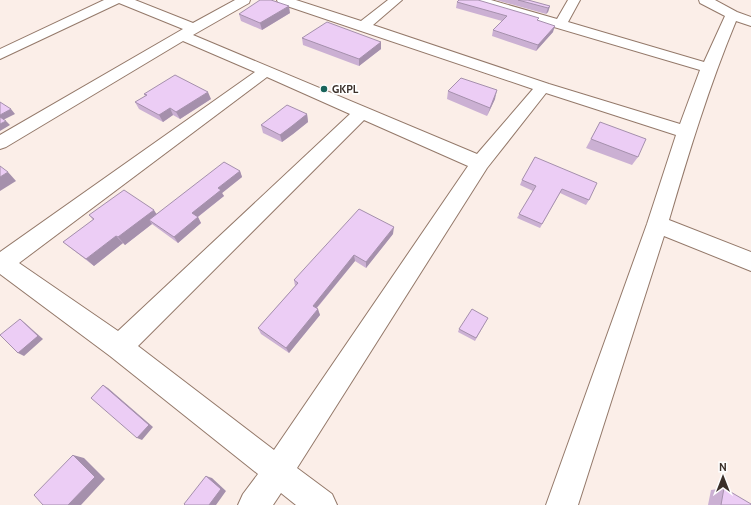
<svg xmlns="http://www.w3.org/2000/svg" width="751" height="505" font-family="Cabin,sans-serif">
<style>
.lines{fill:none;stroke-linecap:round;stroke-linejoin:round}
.minor-casing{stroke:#94796a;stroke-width:2}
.minor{fill:#fff;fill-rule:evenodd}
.wall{fill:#cbb0d3}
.shaded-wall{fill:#a590ac}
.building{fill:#eccdf5;stroke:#a590ac}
.poi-dot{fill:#18635a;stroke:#fefefe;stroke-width:1.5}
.labels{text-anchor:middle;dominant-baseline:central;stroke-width:3.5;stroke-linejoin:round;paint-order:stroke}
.far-poi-label{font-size:11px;font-weight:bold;fill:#3b302a;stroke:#fefefe;text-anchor:start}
</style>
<rect width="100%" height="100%" fill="#fbeee8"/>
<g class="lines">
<!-- minor casing -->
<g class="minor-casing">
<path id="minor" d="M104,0H135L193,23L235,0H250L249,3L193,35L477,154L533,89L278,3L277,0H296L361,21L388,0H402L373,25L549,84L680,124L700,70L472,3L471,0H491L557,19L568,0H580L568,22L704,62L725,16L700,3L699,0H715L737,12L751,17V26L736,21C709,86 689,152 669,220L751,252V271L664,236L578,505H546L647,224L676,135L546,93L487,168L297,468L332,494L337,505H296L281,493L273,505H238L243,494L258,474L110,356L0,274V252L255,72L183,41L6,147L0,149V135L183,29L119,3L0,59V49ZM267,77L350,114L118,331L19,263ZM364,120L468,166L274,450L138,346Z"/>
</g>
<!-- minor -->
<use href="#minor" class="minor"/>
</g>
<!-- wall -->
<path class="wall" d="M496,0H528L550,6L548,12L546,14Z
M457,2L538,21L553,32L536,51L492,36L493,30L502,21L456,8Z
M290,13L262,30L241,21L239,14Z
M302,38L381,42V49L359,66L303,45Z
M448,91L495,99L487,116L447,99Z
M144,94L211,99L180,119L173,115L163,122L139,109L135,102L145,96Z
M307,114L308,122L293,134L282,142L263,133L261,125Z
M600,122L638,157L632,165L586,148Z
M535,157L589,200L586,205L560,193L540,228L517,218L533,191L520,185L522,180Z
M240,171L242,177L222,193L224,196L198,217L201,223L178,243L152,224L125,245L123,243L94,266L72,249L63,242L93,220L89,215L156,214Z
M393,234L366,268L355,261L317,308L320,315L289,353L261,334L258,328L295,286L294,280Z
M488,318L475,341L458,332L459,329Z
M724,488L751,505H708L711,490Z"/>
<!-- shaded-wall -->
<path class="shaded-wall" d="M289,6L290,13L262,30L260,23Z
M550,6L548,12L546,14L548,8Z
M555,26L553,32L536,51L538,45Z
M381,42V49L359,66V59Z
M497,90L495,99L487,116L490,108Z
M208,92L211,99L180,119L176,112Z
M170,108L173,115L163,122L159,115Z
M11,109L15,114L3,120L0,117V115Z
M307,114L308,122L293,134L282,142L280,135Z
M6,121L10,125L0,131V124Z
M240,171L242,177L222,193L224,196L195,219L192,213L218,188Z
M8,172L16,181L0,191V177Z
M154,210L159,218L149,220L152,224L125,245L118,237Z
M198,217L201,223L178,243L174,237Z
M394,227L393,234L366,268V262Z
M116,236L123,243L94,266L86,259Z
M354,255L355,261L314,311L313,306Z
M318,309L320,315L289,353L286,348Z
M20,319L25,323L43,339L24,356L18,353Z
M103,385L108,388L153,427L142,440L137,438Z
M73,455L84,458L105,479L81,505H68Z
M206,476L212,478L226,491L216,505H209Z"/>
<!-- building -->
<path class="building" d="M260,0H271L289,6L260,23L239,14Z
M459,0H478L539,18L537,20L555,26L538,45L493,30L507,16L457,2Z
M518,0H528L550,6L548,8Z
M327,22L381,42L359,59L302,38Z
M175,75L208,92L176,112L170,108L159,115L135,102L147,95L144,94Z
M461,78L497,90L490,108L448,91Z
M0,102L11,109L0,115Z
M287,105L307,114L292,126L280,135L261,125Z
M0,117L6,121L0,124Z
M600,122L646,139L638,157L591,139Z
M535,157L597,183L589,200L562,189L542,224L519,214L536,186L522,180Z
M224,162L240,171L218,188L221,190L192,213L198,217L174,237L149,220Z
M0,166L8,172L0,177Z
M124,190L154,210L118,237L116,236L86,259L63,242L94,219L89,215Z
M359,209L394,227L366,262L354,255L313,306L318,309L286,348L258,328L298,283L294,280Z
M472,309L488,318L476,338L459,329Z
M20,319L38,336L18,353L0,335Z
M103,385L149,425L137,438L91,398Z
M73,455L95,477L68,505H43L34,495Z
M206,476L221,489L209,505H185L184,504Z
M724,488L751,504V505H721Z"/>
<!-- markers -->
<circle class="poi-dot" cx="324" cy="89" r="4"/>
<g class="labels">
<!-- far-poi labels -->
<g class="far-poi-label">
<text x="332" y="89">GKPL</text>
</g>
</g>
<!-- north arrow -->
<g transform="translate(723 477)" stroke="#fefefe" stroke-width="3" paint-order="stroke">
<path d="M0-3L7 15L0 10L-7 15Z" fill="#3b302a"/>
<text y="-6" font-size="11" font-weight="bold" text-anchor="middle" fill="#3b302a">N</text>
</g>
</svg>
